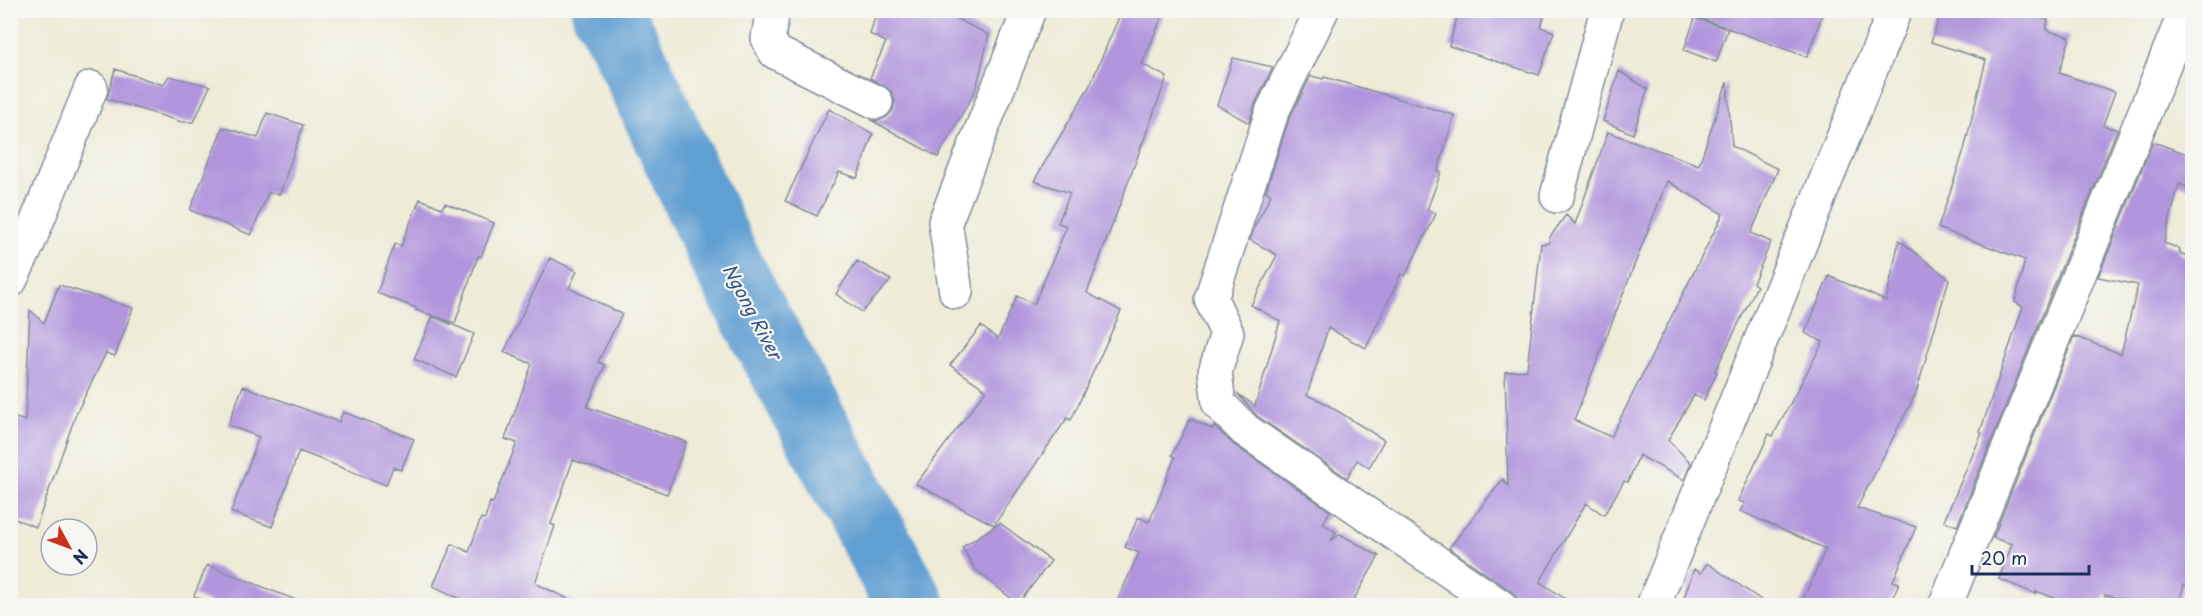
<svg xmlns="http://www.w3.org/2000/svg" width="2203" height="616" font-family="'Playpen Sans',sans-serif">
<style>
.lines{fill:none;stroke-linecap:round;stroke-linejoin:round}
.river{stroke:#609fd2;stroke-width:70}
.building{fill:#b195dd;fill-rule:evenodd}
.minor-casing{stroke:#848d9a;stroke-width:36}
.minor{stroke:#fff;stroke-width:33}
.labels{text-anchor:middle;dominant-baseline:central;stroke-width:4.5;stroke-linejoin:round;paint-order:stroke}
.water-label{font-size:18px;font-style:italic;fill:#335687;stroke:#f6f6f2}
</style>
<rect width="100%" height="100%" fill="#f6f6f2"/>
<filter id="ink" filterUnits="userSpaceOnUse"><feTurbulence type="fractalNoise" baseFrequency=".0167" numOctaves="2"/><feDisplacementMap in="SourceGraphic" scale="12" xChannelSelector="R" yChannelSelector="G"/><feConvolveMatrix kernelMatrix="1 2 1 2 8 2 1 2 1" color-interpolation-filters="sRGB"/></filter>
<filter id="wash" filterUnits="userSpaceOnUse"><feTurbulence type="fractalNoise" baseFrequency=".008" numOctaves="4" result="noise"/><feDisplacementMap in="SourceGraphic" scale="24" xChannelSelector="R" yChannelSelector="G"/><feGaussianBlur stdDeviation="1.35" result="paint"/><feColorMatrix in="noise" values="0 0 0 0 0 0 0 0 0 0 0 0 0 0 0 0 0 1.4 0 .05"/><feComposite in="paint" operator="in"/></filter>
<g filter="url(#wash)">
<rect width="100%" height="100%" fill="#eeebd7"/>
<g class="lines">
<!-- river -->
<path class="river" d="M606,10L625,44L726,262L911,606"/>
</g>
<g id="blocks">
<!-- building -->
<path class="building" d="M877,10H939L989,35L976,89L938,157L871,120L878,121L887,117L893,110L895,101L891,91L870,78L886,42L870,34Z
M1122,10H1165L1142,64L1167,77L1087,293L1121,311L1071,420L1067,418L994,525L916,484L986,390L950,365L981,326L998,339L1017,296L1034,304L1067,226L1058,223L1070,193L1034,181L1090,85Z
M1459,10H1546L1541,27L1554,32L1539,75L1449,46Z
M1690,10H1824L1807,57L1689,14Z
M1942,10H2014L2048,20L2046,30L2070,37L2059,73L2115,92L2103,125L2117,130L1957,526L1944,521L1982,433L1980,432L2023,307L2015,302L2025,260L1938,228L1964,150L1986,60L1931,42Z
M1695,18L1728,29L1716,62L1684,50Z
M1233,58L1273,67L1255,104L1249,123L1217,105Z
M115,69L163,85L169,76L210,86L194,122H182L107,99Z
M1619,71L1648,89L1633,134L1603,121Z
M1311,76L1323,79L1324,77L1454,115L1438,171L1441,172L1427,210L1436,214L1405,276L1401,274L1366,348L1328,328L1307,395L1323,402L1384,440L1369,468L1357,460L1347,478L1257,416L1237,393L1255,406L1280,321L1251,305L1277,255L1250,240L1255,226L1271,195L1266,191L1289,119Z
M1727,82L1732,146L1778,169L1751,233L1771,242L1753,283L1757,286L1715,371L1717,372L1704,400L1694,395L1668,440L1691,463L1684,480L1639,455L1628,482L1624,481L1604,515L1586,503L1540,582L1576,606H1518L1517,597L1511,591L1449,548L1503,479L1508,485L1505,372L1527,370L1541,244L1549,243L1550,237L1566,215L1575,224L1608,132L1699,165ZM1667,181L1723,214L1611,437L1574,420Z
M829,109L873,134L857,178L839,172L817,216L785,201Z
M267,113L303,125L280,194L268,193L251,235L190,210L223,127L258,138Z
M2153,142L2193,156V189L2179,184L2164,243L2180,249L2179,253L2193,258V587L2184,585L2178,606H2155L2105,595L2102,606H2076L2036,591V594L1999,579L2012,544L1993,538L2074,336L2121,354L2138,285L2098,277Z
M420,199L442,208L445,203L494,223L481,257L478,256L455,323L416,310V308L377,293L395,244L401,246Z
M1899,240L1949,279L1916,393L1857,508L1916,527L1893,581L1899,583L1889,606H1800L1826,549L1740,511L1745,503L1738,501L1769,434L1773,436L1823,342L1805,333L1829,276L1886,301Z
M550,258L577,271L569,288L622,314L598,362L605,365L587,407L686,442L667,494L573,460L551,524L555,526L535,583L583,606H475L433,586L452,544L469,552L481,518L485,519L490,502L493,503L517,443L505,439L532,364L504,352Z
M857,261L891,280L862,312L836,294Z
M59,285L133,308L115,356L106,353L76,414L36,527L10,517V416L25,421L30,310L44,323Z
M433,316L474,334L456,377L414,359Z
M243,386L339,422L343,412L414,439L401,470L393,467L386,485L299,451L272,527L231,512L259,437L228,425Z
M1190,419L1212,429L1214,426L1234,445L1330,511L1323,524L1336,532L1331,541L1340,534L1379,556L1350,606H1115L1139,553L1125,547L1138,517L1149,522L1175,457L1172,455Z
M1000,523L1051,561L1018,604L975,569L962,547Z
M1707,563L1770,606H1681L1694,569L1701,573Z
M207,565L306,604L305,606H217L194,596Z"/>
</g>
</g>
<g filter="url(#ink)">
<use href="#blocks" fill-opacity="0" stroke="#848d9a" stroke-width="1.5"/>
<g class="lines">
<!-- minor casing -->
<g class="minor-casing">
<path id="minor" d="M773,10L768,38L775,52L876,102
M1322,10L1272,112L1211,299L1227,333L1215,372L1219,404L1245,430L1500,606
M1557,196L1607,10
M10,281L27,246L91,88
M956,292L945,222L1029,10
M1653,606L1895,10
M1945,606L2186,10"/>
</g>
<!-- minor -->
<use href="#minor" class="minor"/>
</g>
</g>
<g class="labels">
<!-- water labels -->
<g class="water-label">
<text transform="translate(753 311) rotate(62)">Ngong River</text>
</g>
</g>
<!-- margin -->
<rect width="2203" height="616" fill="none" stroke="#f6f6f2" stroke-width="36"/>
<!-- north arrow -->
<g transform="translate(69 547) rotate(131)"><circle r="28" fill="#f6f6f2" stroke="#9ea6b7" stroke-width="1.5"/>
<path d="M0-4.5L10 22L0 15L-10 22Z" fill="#c8321e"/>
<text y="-9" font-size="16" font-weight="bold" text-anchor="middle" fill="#1b2f5e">N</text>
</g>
<!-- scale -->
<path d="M1972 565v9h117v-9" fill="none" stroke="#1b2f5e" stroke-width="3"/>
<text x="1981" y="565" font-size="18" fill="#1b2f5e" stroke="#f6f6f2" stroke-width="4.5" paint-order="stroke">20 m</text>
</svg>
